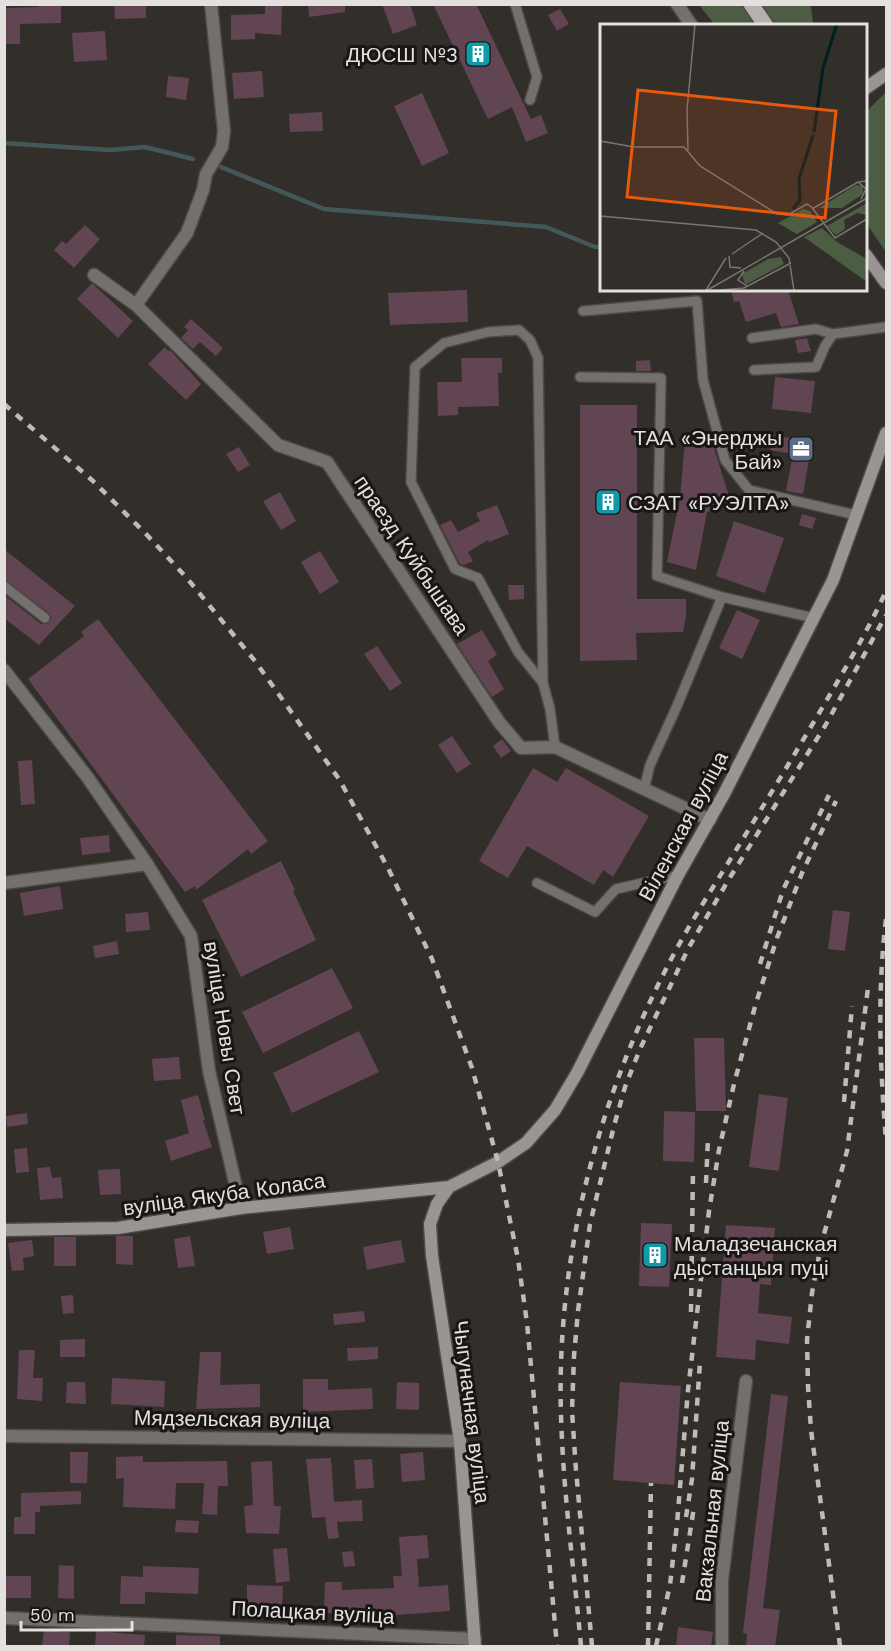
<svg xmlns="http://www.w3.org/2000/svg" width="891" height="1651" font-family="'Work Sans',sans-serif">
<style>
.green{fill:#4d5d44}
.lines{fill:none;stroke-linecap:round;stroke-linejoin:round}
.stream{stroke:#455859;stroke-width:4.5}
.building{fill:#624553}
.lane-casing{stroke:#4e4a47;stroke-width:12}
.street-casing{stroke:#4e4a47;stroke-width:15}
.secondary-casing{stroke:#4e4a47;stroke-width:15}
.primary-casing{stroke:#4e4a47;stroke-width:18}
.lane{stroke:#73706e;stroke-width:9}
.street{stroke:#73706e;stroke-width:12}
.secondary{stroke:#999592;stroke-width:12}
.primary{stroke:#b6b1ad;stroke-width:15}
.rail{stroke:#bfbbb8;stroke-width:4.5;stroke-dasharray:8 8;stroke-linecap:butt}
.labels{text-anchor:middle;dominant-baseline:central;stroke-width:6;stroke-linejoin:round;paint-order:stroke}
.poi-label{font-size:21px;fill:#e3e0dd;stroke:#181715;text-anchor:end}
.street-label{font-size:21px;fill:#e3e0dd;stroke:#181715}
.inset-river{fill:none;stroke:#011e21;stroke-width:3}
.inset-road{fill:none;stroke:#797572;stroke-width:1.5}
.view{fill:#e8590c;fill-opacity:0.15;stroke:#e8590c;stroke-width:3}
.inset-edge{fill:none;stroke:#e3e0dd;stroke-width:3}
</style>
<rect width="100%" height="100%" fill="#322e2a"/>
<!-- green -->
<path class="green" d="M699,5H741L756,25H715Z
M761,5H811L813,25H776Z
M886,92V252L866,223V112Z"/>
<g class="lines">
<!-- stream -->
<path class="stream" d="M4,143L110,150L145,147L193,159
M221,167L324,209L546,227L595,247H602
M885,242H886"/>
</g>
<!-- building -->
<path class="building" d="M39,4H61V23L20,24V44H6V8L39,7Z
M114,4H146V18L115,19Z
M265,4H282L281,35L255,33V39L231,40V15L265,14Z
M308,4H345V12L309,17Z
M382,4H410L417,25L393,34Z
M433,4H476L531,119L541,115L548,133L526,142L512,107L488,119Z
M560,9L569,24L557,31L548,15Z
M105,31L107,60L74,62L72,33Z
M262,71L264,97L234,99L232,73Z
M168,76L189,78L186,100L166,97Z
M422,93L449,153L422,166L394,106Z
M322,112L323,131L290,132L289,114Z
M85,225L100,239L74,268L54,250L62,241L66,244Z
M92,283L133,321L118,338L77,299Z
M467,290L468,322L390,325L388,293Z
M731,290H788L799,324L781,327L776,313L746,322L739,301L734,302Z
M191,319L223,348L216,356L200,342L193,349L181,338L188,330L184,327Z
M807,338L811,351L798,353L795,340Z
M165,347L168,351L170,350L201,384L186,400L148,364Z
M461,358H502V373H498L499,406L458,407V415L438,416L437,382H462Z
M650,360L651,371H636V361Z
M775,377L815,381L811,413L772,409Z
M580,405H637V599H686V616L683,632L636,633L637,660L580,661Z
M710,435L732,506L707,512L696,570L667,562L680,498L685,441Z
M773,435L812,442L803,494L786,491L793,454L770,450Z
M239,447L250,465L238,472L226,454Z
M280,492L296,521L281,530L263,501Z
M497,505L509,534L489,542L488,540L468,552L473,561L464,565L460,564L440,525L451,520L458,532L480,521L476,513Z
M802,514L816,518L812,529L799,525Z
M734,521L784,538L765,593L716,576Z
M4,549L75,606L39,645L4,618V595L41,624H48L52,618L49,613L4,579Z
M320,551L339,582L320,594L301,562Z
M508,585H524V599L509,600Z
M737,610L760,620L742,659L719,648Z
M98,619L268,841L251,854L248,849L196,890L195,886L185,892L28,679L84,636L81,632Z
M482,630L497,655L488,661L504,689L492,697L457,644Z
M377,646L402,683L390,691L364,654Z
M452,736L471,764L457,773L438,745Z
M502,739L511,751L501,758L493,746Z
M32,760L35,804L21,805L18,761Z
M533,768L557,782L566,768L649,816L613,877L603,870L594,885L527,846L508,878L479,861Z
M109,835L110,852L82,855L80,838Z
M281,861L295,890L293,891L316,940L241,977L202,900Z
M60,886L63,909L24,916L20,893Z
M833,910L850,912L845,951L828,949Z
M148,912L150,930L126,932L125,914Z
M117,941L119,954L95,958L93,946Z
M332,968L353,1008L263,1053L242,1012Z
M359,1031L379,1072L292,1113L273,1073Z
M694,1038H724L726,1111H696Z
M179,1057L181,1079L154,1081L152,1059Z
M759,1094L788,1098L779,1171L749,1167Z
M198,1095L205,1120H203L212,1147L171,1161L165,1141L189,1133L181,1100Z
M664,1111L695,1112L694,1162L663,1161Z
M27,1113L28,1124L7,1127L6,1116Z
M27,1148L29,1172L16,1173L14,1149Z
M50,1167L52,1178L61,1177L63,1198L40,1200L37,1168Z
M120,1169L121,1194L100,1195L98,1170Z
M641,1223L672,1224L669,1287L639,1286Z
M726,1225L775,1228L771,1285L760,1284L758,1313L792,1317L789,1344L756,1340L755,1360L716,1357Z
M290,1227L294,1249L267,1254L263,1232Z
M116,1236H133V1265L116,1264Z
M190,1236L195,1266L178,1268L174,1239Z
M54,1237H76V1266H54Z
M32,1240L34,1256L23,1258L24,1270L12,1271L8,1243Z
M401,1240L405,1262L367,1270L363,1247Z
M73,1295L74,1313L63,1314L61,1296Z
M364,1311L365,1322L334,1325L333,1314Z
M85,1339V1357H60V1340Z
M378,1347V1359L348,1361L347,1348Z
M19,1350H35L33,1378H43L42,1401L17,1399Z
M200,1352H221L220,1385L260,1384V1407L196,1409Z
M112,1378L165,1381L164,1407L111,1404Z
M303,1379H328V1390L372,1388L373,1409L303,1412Z
M67,1382H85L86,1404L66,1403Z
M397,1382L419,1383V1410L396,1409Z
M620,1382L681,1386L674,1485L613,1480Z
M771,1394L788,1396L763,1608L780,1610L775,1647H746L747,1634L743,1633Z
M70,1452H88L87,1483H70Z
M423,1452L425,1480L402,1482L400,1454Z
M143,1456V1462L227,1461L228,1486H218L217,1515L202,1514L204,1483H176L175,1509L123,1507L124,1478L116,1479V1457Z
M331,1458L334,1502L362,1500L363,1521L337,1522L339,1538L328,1539L325,1517L312,1518L306,1459Z
M372,1459L374,1488L356,1489L354,1460Z
M272,1461L274,1506H281L279,1534L246,1533L244,1506L253,1505L251,1462Z
M81,1491V1504L40,1506V1512H35V1534H14V1517H21V1493Z
M176,1520L199,1521L198,1533L175,1532Z
M427,1535L429,1558L417,1559L419,1587L448,1585L450,1611L396,1615V1612L324,1613L325,1582H342V1590L394,1588L393,1576H402L399,1537Z
M287,1548L290,1581L276,1583L273,1549Z
M353,1551L355,1566L344,1567L342,1552Z
M59,1565L74,1566V1599L58,1598Z
M143,1566L199,1568L198,1594L145,1592V1604H120L121,1576L143,1577Z
M5,1576H31V1598H5Z
M247,1585L283,1586L282,1608H247Z
M678,1627L713,1632L711,1647H676Z
M44,1630L70,1632L69,1647H42Z
M96,1631L145,1635L144,1647H95Z
M176,1635L220,1636V1647H176Z"/>
<g class="lines">
<!-- lane casing -->
<g class="lane-casing">
<path id="lane" d="M515,4L537,77L530,100
M583,311L697,301L703,380L725,460L749,490L856,515
M752,338L816,329L833,334
M754,370L816,367L825,346L833,334L886,327
M580,377L661,378L657,576L722,597L814,618
M4,586L45,618
M543,683L538,358L530,340L519,330L488,332L444,343L415,367L411,482L455,569L478,578L518,652L543,683L550,709L555,747
M644,789L650,765L677,706L722,597
M537,883L595,912L616,889L678,875"/>
</g>
<!-- street casing -->
<g class="street-casing">
<path id="street" d="M677,4L692,26
M94,275L136,305L278,445L327,462L499,722L521,748L555,747L710,820
M136,305L187,233L203,190L206,174L222,147L224,131L211,4
M4,670L88,778L147,864L191,936L209,1071L241,1208
M4,883L147,864
M4,1436L460,1441
M4,1618L475,1639
M722,1646V1580L746,1381"/>
</g>
<!-- secondary casing -->
<g class="secondary-casing">
<path id="secondary" d="M866,88L886,74
M866,255L886,283
M449,1187L437,1204L430,1224L432,1256L460,1441L475,1646
M4,1230L118,1228L241,1208L449,1187L498,1162L526,1143L555,1110L577,1073L678,875L724,794L833,580L886,433"/>
</g>
<!-- primary casing -->
<g class="primary-casing">
<path id="primary" d="M751,4L766,26"/>
</g>
<!-- lane -->
<use href="#lane" class="lane"/>
<!-- street -->
<use href="#street" class="street"/>
<!-- secondary -->
<use href="#secondary" class="secondary"/>
<!-- primary -->
<use href="#primary" class="primary"/>
<!-- rail -->
<path class="rail" d="M4,404L93,481L147,535L186,577L255,661L339,779L388,868L432,959L472,1068L498,1162L518,1259L527,1323L557,1646
M886,919C877,993 880,1067 886,1141
M760,964L783,890L829,795
M844,1102L852,1006
M706,1183L708,1138
M691,1312L693,1169
M686,1517L692,1479L700,1362
M682,1583L694,1507
M581,1646C574,1569 563,1492 561,1414C556,1253 600,1091 676,950C696,913 719,878 741,842C773,790 804,739 835,686C853,655 871,624 886,591
M592,1646L576,1470L572,1411L574,1356L578,1311L590,1224L614,1126L625,1087L640,1049L689,947L729,879L825,726L886,615
M648,1646L651,1483
M656,1646L670,1585L677,1524L688,1390L709,1211L719,1150L734,1084L756,1003L777,938L802,873L836,801
M840,1646L811,1430L808,1386L807,1340L812,1293L821,1245L847,1151L868,988"/>
</g>
<!-- icons -->
<defs>
<g id="building-square" transform="scale(1.35)"><rect x="-9" y="-9" width="18" height="18" rx="4" fill="#0f9aa8" stroke="#181715"/><path d="M-4-6H4V6H1V3H-1V6H-4ZM-2.5-4.3h1.7v1.8h-1.7ZM.8-4.3h1.7v1.8H.8ZM-2.5-1h1.7V.8h-1.7ZM.8-1h1.7V.8H.8Z" fill="#fff"/></g>
<g id="office-square" transform="scale(1.35)"><rect x="-9" y="-9" width="18" height="18" rx="4" fill="#5c6f8a" stroke="#181715"/><path d="M-6-3h4V-5.5h4V-3h4V5H-6ZM-1-4.5V-3h2v-1.5ZM-6 0V1H6V0Z" fill="#fff"/></g>
</defs>
<g fill-rule="evenodd">
<use href="#building-square" x="478" y="54"/>
<use href="#office-square" x="801" y="449"/>
<use href="#building-square" x="608" y="502"/>
<use href="#building-square" x="655" y="1255"/>
</g>
<g class="labels">
<!-- poi labels -->
<g class="poi-label">
<text x="458" y="54">ДЮСШ №3</text>
<text x="782" y="437">ТАА «Энерджы<tspan x="782" dy="24">Бай»</tspan></text>
<text x="628" y="502" text-anchor="start">СЗАТ «РУЭЛТА»</text>
<text x="674" y="1243" text-anchor="start">Маладзечанская<tspan x="674" dy="24">дыстанцыя пуці</tspan></text>
</g>
<!-- street labels -->
<g class="street-label">
<text transform="translate(412 555) rotate(56)">праезд Куйбышава</text>
<text transform="translate(683 826) rotate(-62)">Віленская вуліца</text>
<text transform="translate(225 1028) rotate(81)">вуліца Новы Свет</text>
<text transform="translate(224 1194) rotate(-8)">вуліца Якуба Коласа</text>
<text transform="translate(472 1412) rotate(83)">Чыгуначная вуліца</text>
<text transform="translate(232 1419) rotate(1)">Мядзельская вуліца</text>
<text transform="translate(712 1511) rotate(-84)">Вакзальная вуліца</text>
<text transform="translate(313 1612) rotate(3)">Полацкая вуліца</text>
</g>
</g>
<!-- overview -->
<g transform="translate(600 24)">
<rect width="267" height="267" fill="#322e2a"/>
<path d="M256,161L263,162V170L242,184H219ZM267,179V191L257,189L244,196L245,205L236,211L227,202ZM203,185L210,187L217,198L197,210L178,199ZM222,204L237,218L267,235V258L204,213ZM181,233L184,240L145,261L142,250L168,235Z" fill="#4d5d44"/>
<path class="inset-river" d="M214,108L223,44L237,0M193,185L200,176L199,155L213,111"/>
<path class="inset-road" d="M0,117L34,123H84L100,142L177,190L188,191L207,180L213,184M88,126L87,86L95,0M258,158L266,165L261,175M212,185L258,158L267,157M213,185L235,214L267,195M0,192L156,206L176,218L189,234L194,267M132,230L163,209M129,232L130,243L141,244M144,247L138,256L147,262M106,266L126,234M106,267L267,174M108,267L144,264L191,239"/>
<path class="view" d="M38,66L236,87L225,194L27,173Z"/>
<rect width="267" height="267" class="inset-edge"/>
</g>
<!-- border -->
<rect width="891" height="1651" fill="none" stroke="#e3e0dd" stroke-width="12"/>
<!-- scale -->
<path d="M21 1621v9h111v-9" fill="none" stroke="#e3e0dd" stroke-width="3"/>
<text x="30" y="1621" font-size="18" fill="#e3e0dd" stroke="#181715" stroke-width="4.5" paint-order="stroke">50 m</text>
</svg>
